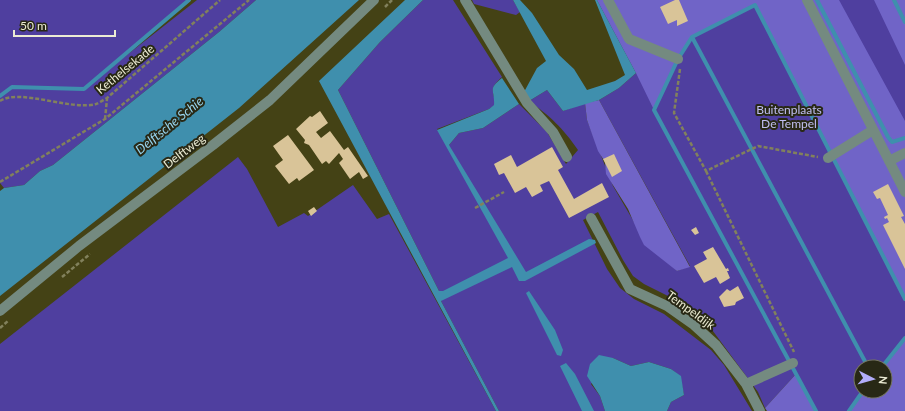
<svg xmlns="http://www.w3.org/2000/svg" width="905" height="411" font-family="Lato,sans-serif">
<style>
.green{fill:#4f3f9f;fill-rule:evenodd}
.forest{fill:#7064c7}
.water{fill:#3f8fad}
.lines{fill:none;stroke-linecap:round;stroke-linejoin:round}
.stream{stroke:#3f8fad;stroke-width:4}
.building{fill:#d9c498}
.path{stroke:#82815c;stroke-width:2.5;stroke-dasharray:4 2;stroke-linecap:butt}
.minor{stroke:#748a80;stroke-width:10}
.labels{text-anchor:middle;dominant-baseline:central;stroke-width:4;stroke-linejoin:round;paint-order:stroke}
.street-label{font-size:12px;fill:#ececd4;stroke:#282815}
.park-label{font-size:12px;fill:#c0bef1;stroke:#282815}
.water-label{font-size:13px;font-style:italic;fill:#97d4ee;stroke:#282815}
</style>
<rect width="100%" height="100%" fill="#444215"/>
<!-- green -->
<path class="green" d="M0,0H189L95,80L197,0H256L219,32L53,165L40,171L24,185L4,188L0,183Z
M423,0H453L502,77C488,90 494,89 495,105L489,109L437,129L449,145L459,133L483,128L519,104L547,132L566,164L578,150C563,128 550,116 529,101L547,90L563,111L585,103L587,120L613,186L634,222L677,271L690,266L599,100L619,88L636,73L597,0H905V411H816L796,374L765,408L758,392L707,323L674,299L644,284L633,276L623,260L598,212L583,220L607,269L620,288L634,299L664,314L711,350L724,365L752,411H667L671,402L684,395L680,376L671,369L649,362L631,366L613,358L591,384L600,396L605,411H499L441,301L443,291H439L338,90L380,42ZM861,367H885V391H861Z
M472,0H513L520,12L516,15L474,4Z
M238,157L247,169L278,227L304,213L308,216L353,185L377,219L389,214L496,411H0V344Z"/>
<!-- forest -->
<path class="forest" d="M597,0H839L905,121V299L755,6L692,37L678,59L654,110L636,73Z
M874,0H905V65Z
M599,100L690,267L677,271L644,245L640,237L628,209L606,174L605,162L598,151L587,120L585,103Z
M905,338V411H849L863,391H885V367H882Z
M796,374L816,411H767L765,408Z"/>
<!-- water -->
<path class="water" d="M256,0H359L239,108L0,296V191L4,188L24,185L40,171L53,165L219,32Z
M405,0H423L380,42L338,90L439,291H443L508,258L437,130L489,109L494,105C495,89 487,90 502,78L519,104L483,128L459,133L449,145L526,272L589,239L595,240L596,243L525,281H519L512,267L441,301L499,411H496L319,81Z
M513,0H520L532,13L559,55L574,69L587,90L615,81L625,75L595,0H597L636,73L619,88L599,100L563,111L547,90L529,101L524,92L537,68L546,61Z
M529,291L555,330L563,350L561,356L557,355L526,293Z
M599,355L613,358L631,366L649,362L671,369L681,376L684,395L671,402L667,411H605L600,396L587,376L590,364Z
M566,363L575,374L594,411H582L560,366Z"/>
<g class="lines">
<!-- stream -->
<path class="stream" d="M817,0L888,137L892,142L905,138
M894,0L905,22
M692,37L868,367
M0,96L12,87L84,89L189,0
M882,367L905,338
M816,411L654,110L678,59L692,37L755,5L905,299
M849,411L863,391"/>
</g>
<!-- building -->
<path class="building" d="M675,0H679L688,21L677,26V20L668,24L660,7Z
M320,111L328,123L316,132L321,138L330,131L344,150L348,147L368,176L363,179L359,172L350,179L339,163L343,159L339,153L329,164L326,161L322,164L309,145L304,143L305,140L296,129L310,116L312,117Z
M288,135L314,170L299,181L297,178L289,184L275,166L283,160L273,146Z
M552,147L563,167L558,170L574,199L602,183L609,197L569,218L549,181L540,185L543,191L532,197L526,187L515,193L504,173L499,175L494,164L511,155L517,167Z
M614,154L622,171L612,177L603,159Z
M888,184L904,216L901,217L905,224V269L883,225L889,222L887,218L885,219L884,217L888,215L880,198L877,199L873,192Z
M314,207L317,211L311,216L308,211Z
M696,227L699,233L695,235L691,230Z
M713,247L726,269L728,268L729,271H727L730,278L720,284L716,277L704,283L694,266L707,259L703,252Z
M738,286L744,298L736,302L735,305L724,307L719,297L727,289L730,291Z"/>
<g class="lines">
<!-- path -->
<path class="path" d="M385,7L392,0
M680,69L674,113L706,171L758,146L818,157
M0,101C20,88 71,111 96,104C99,103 103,100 107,98L220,0
M105,119L107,99
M706,171L794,352
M0,182L105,119L249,0
M475,208L504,192
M62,277L90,254
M0,328L8,321"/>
<!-- minor -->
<path class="minor" d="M465,0L527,103L553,132L567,157
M608,0L629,39L678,59
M807,0L905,192
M828,158L873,130
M889,161L905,153
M591,218L630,289L667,306L694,325L716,345L746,384L760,411
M0,311L79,246L213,145L270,100L374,0
M746,384L793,363"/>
</g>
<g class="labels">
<!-- street labels -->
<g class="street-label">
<text transform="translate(125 69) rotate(-39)">Kethelsekade</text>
<text transform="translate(184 151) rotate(-37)">Delftweg</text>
<text transform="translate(691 310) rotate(36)">Tempeldijk</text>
</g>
<!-- park labels -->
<g class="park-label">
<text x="789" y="109">Buitenplaats<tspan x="789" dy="14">De Tempel</tspan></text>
</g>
<!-- water labels -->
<g class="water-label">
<text transform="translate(169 125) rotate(-39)">Delftsche Schie</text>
</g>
</g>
<!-- north arrow -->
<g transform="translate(873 379) rotate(96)"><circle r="19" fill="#282815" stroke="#767661"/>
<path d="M0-3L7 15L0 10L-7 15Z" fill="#b2adf9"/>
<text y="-6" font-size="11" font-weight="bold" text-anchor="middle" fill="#ececd4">N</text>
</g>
<!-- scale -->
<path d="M14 30v6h101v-6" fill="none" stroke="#ececd4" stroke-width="2"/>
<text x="20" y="30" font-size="12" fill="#ececd4" stroke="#282815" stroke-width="3" paint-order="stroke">50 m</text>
</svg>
